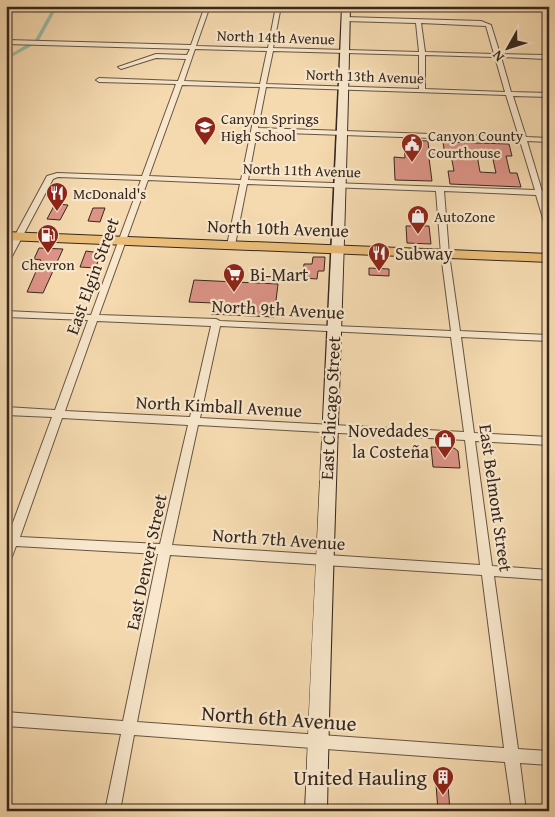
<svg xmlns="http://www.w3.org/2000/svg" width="555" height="817" font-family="'Gentium Book Plus',serif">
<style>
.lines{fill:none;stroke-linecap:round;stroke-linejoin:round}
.canal{fill:#9cbbaa;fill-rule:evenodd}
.building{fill:#dd9487;stroke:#36271e;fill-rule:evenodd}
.street-casing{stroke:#665442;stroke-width:2}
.secondary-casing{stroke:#36271e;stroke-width:2}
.primary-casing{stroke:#36271e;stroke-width:2}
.street{fill:#f8e7cc;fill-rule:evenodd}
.secondary{fill:#f8e7cc;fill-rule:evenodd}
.primary{fill:#eabd78;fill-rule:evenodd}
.rail-casing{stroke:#36271e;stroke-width:2.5}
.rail{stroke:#f8e7cc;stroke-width:1;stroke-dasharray:4.5;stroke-linecap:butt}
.labels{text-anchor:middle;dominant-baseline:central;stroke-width:4.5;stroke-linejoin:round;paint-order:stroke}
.far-street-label{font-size:15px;fill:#36271e;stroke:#f8e7cc}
.far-poi-label{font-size:15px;fill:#36271e;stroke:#f8e7cc;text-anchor:start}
.street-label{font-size:18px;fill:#36271e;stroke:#f8e7cc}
.poi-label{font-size:18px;fill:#36271e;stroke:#f8e7cc;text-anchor:start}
.near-street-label{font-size:21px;fill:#36271e;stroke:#f8e7cc}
.near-poi-label{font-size:21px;fill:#36271e;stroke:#f8e7cc;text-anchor:end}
</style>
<rect width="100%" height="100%" fill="#f5dab0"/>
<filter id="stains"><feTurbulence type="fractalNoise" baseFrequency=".004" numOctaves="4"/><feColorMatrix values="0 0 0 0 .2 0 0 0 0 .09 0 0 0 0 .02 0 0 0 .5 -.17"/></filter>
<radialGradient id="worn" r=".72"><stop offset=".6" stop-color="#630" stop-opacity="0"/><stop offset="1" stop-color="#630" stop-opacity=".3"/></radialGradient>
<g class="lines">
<!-- canal -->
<path class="canal" d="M54,6H58L38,42H35V44L6,60V57L31,42H34Z"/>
</g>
<!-- building -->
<path class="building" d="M404,140L428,141L429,151H435L436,158H429L432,181L395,180L394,157L405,158Z
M443,142L509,144L512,156H506L510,173H517L521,187L450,184L448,171H454L451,155H445ZM477,155H492L496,173L480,172Z
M55,204L68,205L60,220L47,219Z
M93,208H105L100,222L88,221Z
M406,226H429L431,244L407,243Z
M39,248L63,249L43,293L27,292L41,260L34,259Z
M86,251L100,253L96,268L80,267Z
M313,257H325L324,271H318L317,279L303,278L304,264H312Z
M369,268L389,269V276L369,275Z
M194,280L278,284L274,317L211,314L214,303L189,302Z
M431,447L454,448L458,451L460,468L433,467Z
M436,784L448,785L450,811H438Z"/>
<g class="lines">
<!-- street casing -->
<g class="street-casing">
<path id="street" d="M205,6H210L196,46L268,48L276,6H281L273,48L419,52L416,23L345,21L342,19L345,17L481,21L491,25L500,54L545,55L548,57L545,59L501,57L511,92L549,93V97L513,96L526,137L549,138V142L527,141L542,191H549V195H544L549,212V227L545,225L536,195L444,191L449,254L460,331L549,335V341L461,337L474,433L549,437V445L475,441L492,566L549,570V580L494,576L518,749L549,751V765L520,763L526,811H512L505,762L134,735L120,811H105L121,734L6,726V712L123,721L158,554L16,546L10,562L6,563V536H8L52,417L6,415V407L55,410L88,320L6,317V311L91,315L141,180L58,177L53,179L10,260L6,262V252L47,176L57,173L142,176L176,84L99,82L96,80L99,78L178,81L186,59L156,58L121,69L118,67L156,54L187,55L190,49L6,44V40L191,45ZM421,23L486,26L494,54L425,52ZM195,49L267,51L260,84L184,81ZM273,51L419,55V89L266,84ZM425,55L495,57L505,92L425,89ZM182,85L260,87L241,180L149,176ZM266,87L506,95L519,137L258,128ZM257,132L520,141L535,190L248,180ZM148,180L240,184L227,245L231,247L235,245L247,184L436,191L441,254L451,331L220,321L216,319L99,315ZM97,321L211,326L190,417L65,411ZM220,326L451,337L464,432L200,418ZM62,418L188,425L160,544L20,537ZM198,425L465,440L480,565L172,545ZM170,555L482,575L504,748L137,722Z"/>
</g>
<!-- secondary casing -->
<g class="secondary-casing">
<path id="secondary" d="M342,6H350C345,275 332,542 327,811H305C315,542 332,275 342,6Z"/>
</g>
<!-- primary casing -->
<g class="primary-casing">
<path id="primary" d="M6,232L549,254V262L6,240Z"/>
</g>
<!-- street -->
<use href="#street" class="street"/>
<!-- secondary -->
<use href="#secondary" class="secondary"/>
<!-- primary -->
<use href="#primary" class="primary"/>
<!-- rail casing -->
<g class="rail-casing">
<path id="rail" d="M545,6L549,14"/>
</g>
<!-- rail -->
<use href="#rail" class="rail"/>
</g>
<!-- icons -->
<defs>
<g id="school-pin" transform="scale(1.125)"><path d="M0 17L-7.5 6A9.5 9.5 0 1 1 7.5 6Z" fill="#8f2418" stroke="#f8e7cc"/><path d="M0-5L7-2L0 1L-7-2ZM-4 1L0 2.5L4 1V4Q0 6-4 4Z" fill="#fff"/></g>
<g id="civic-pin" transform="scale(1.125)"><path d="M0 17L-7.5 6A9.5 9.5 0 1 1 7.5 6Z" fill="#8f2418" stroke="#f8e7cc"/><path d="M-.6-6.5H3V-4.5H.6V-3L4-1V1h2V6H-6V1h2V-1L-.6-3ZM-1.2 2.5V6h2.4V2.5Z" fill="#fff"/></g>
<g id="restaurant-pin" transform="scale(1.125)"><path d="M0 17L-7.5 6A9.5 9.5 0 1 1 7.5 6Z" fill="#8f2418" stroke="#f8e7cc"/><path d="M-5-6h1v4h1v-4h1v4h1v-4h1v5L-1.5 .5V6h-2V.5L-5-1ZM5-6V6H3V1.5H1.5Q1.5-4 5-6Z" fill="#fff"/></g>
<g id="shop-pin" transform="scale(1.125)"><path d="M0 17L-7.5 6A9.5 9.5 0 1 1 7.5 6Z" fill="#8f2418" stroke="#f8e7cc"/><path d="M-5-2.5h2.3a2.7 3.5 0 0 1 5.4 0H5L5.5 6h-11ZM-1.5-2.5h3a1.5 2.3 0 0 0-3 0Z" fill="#fff"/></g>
<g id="fuel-pin" transform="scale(1.125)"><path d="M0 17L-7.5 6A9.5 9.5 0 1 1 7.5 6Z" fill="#8f2418" stroke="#f8e7cc"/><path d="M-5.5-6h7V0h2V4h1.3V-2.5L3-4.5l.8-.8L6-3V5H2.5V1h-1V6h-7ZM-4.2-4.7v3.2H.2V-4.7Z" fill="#fff"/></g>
<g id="supermarket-pin" transform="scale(1.125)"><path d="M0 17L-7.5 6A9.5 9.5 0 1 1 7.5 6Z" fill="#8f2418" stroke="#f8e7cc"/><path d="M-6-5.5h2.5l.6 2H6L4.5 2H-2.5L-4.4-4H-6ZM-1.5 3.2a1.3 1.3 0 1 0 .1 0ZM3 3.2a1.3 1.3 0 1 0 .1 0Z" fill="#fff"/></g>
<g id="building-pin" transform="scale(1.125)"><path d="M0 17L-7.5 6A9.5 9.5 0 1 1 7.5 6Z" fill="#8f2418" stroke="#f8e7cc"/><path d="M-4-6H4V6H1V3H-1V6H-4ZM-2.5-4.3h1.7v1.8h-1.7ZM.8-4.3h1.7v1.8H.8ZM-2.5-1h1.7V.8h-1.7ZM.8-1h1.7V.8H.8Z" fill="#fff"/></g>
</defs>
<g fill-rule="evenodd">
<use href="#school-pin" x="205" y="127"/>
<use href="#civic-pin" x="412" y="144"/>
<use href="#restaurant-pin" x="57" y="193"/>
<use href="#shop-pin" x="418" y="216"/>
<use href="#fuel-pin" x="48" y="235"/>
<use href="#restaurant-pin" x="379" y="253"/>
<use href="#supermarket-pin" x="234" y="274"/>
<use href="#shop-pin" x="445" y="440"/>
<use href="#building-pin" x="443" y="777"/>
</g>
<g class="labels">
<!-- far-street labels -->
<g class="far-street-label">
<text transform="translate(276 37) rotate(2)">North 14th Avenue</text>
<text transform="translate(365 76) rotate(2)">North 13th Avenue</text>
<text transform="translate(302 170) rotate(2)">North 11th Avenue</text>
</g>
<!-- far-poi labels -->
<g class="far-poi-label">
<text x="221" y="118">Canyon Springs<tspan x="221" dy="17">High School</tspan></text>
<text x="428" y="135">Canyon County<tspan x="428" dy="17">Courthouse</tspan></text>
<text x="73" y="193">McDonald's</text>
<text x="434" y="216">AutoZone</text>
<text x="48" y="264" text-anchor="middle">Chevron</text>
</g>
<!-- street labels -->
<g class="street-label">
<text transform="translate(278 228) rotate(2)">North 10th Avenue</text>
<text transform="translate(92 276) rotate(-70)">East Elgin Street</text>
<text transform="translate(278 309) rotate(3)">North 9th Avenue</text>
<text transform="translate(219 406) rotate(3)">North Kimball Avenue</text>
<text transform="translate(330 408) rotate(-87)">East Chicago Street</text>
<text transform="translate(496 498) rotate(82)">East Belmont Street</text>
<text transform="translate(279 539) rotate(4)">North 7th Avenue</text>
<text transform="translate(146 562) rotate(-78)">East Denver Street</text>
</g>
<!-- poi labels -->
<g class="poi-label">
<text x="395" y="253">Subway</text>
<text x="250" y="274">Bi-Mart</text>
<text x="429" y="430" text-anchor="end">Novedades<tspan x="429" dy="21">la Costeña</tspan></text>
</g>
<!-- near-street labels -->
<g class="near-street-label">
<text transform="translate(279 718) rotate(4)">North 6th Avenue</text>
</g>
<!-- near-poi labels -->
<g class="near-poi-label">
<text x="427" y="777">United Hauling</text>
</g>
</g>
<!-- margin -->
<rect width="555" height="817" fill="none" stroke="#f5dab0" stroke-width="25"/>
<rect x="8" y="8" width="540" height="802" fill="none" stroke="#36271e" stroke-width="2.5"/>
<rect x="12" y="12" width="530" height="792" fill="none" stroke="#36271e"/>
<!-- north arrow -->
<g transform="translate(508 48) rotate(231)" stroke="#f8e7cc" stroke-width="4" paint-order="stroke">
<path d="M0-4L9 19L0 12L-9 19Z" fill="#36271e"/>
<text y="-8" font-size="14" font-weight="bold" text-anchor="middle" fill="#36271e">N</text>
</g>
<rect width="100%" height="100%" filter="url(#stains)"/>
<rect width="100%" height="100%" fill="url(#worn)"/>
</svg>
